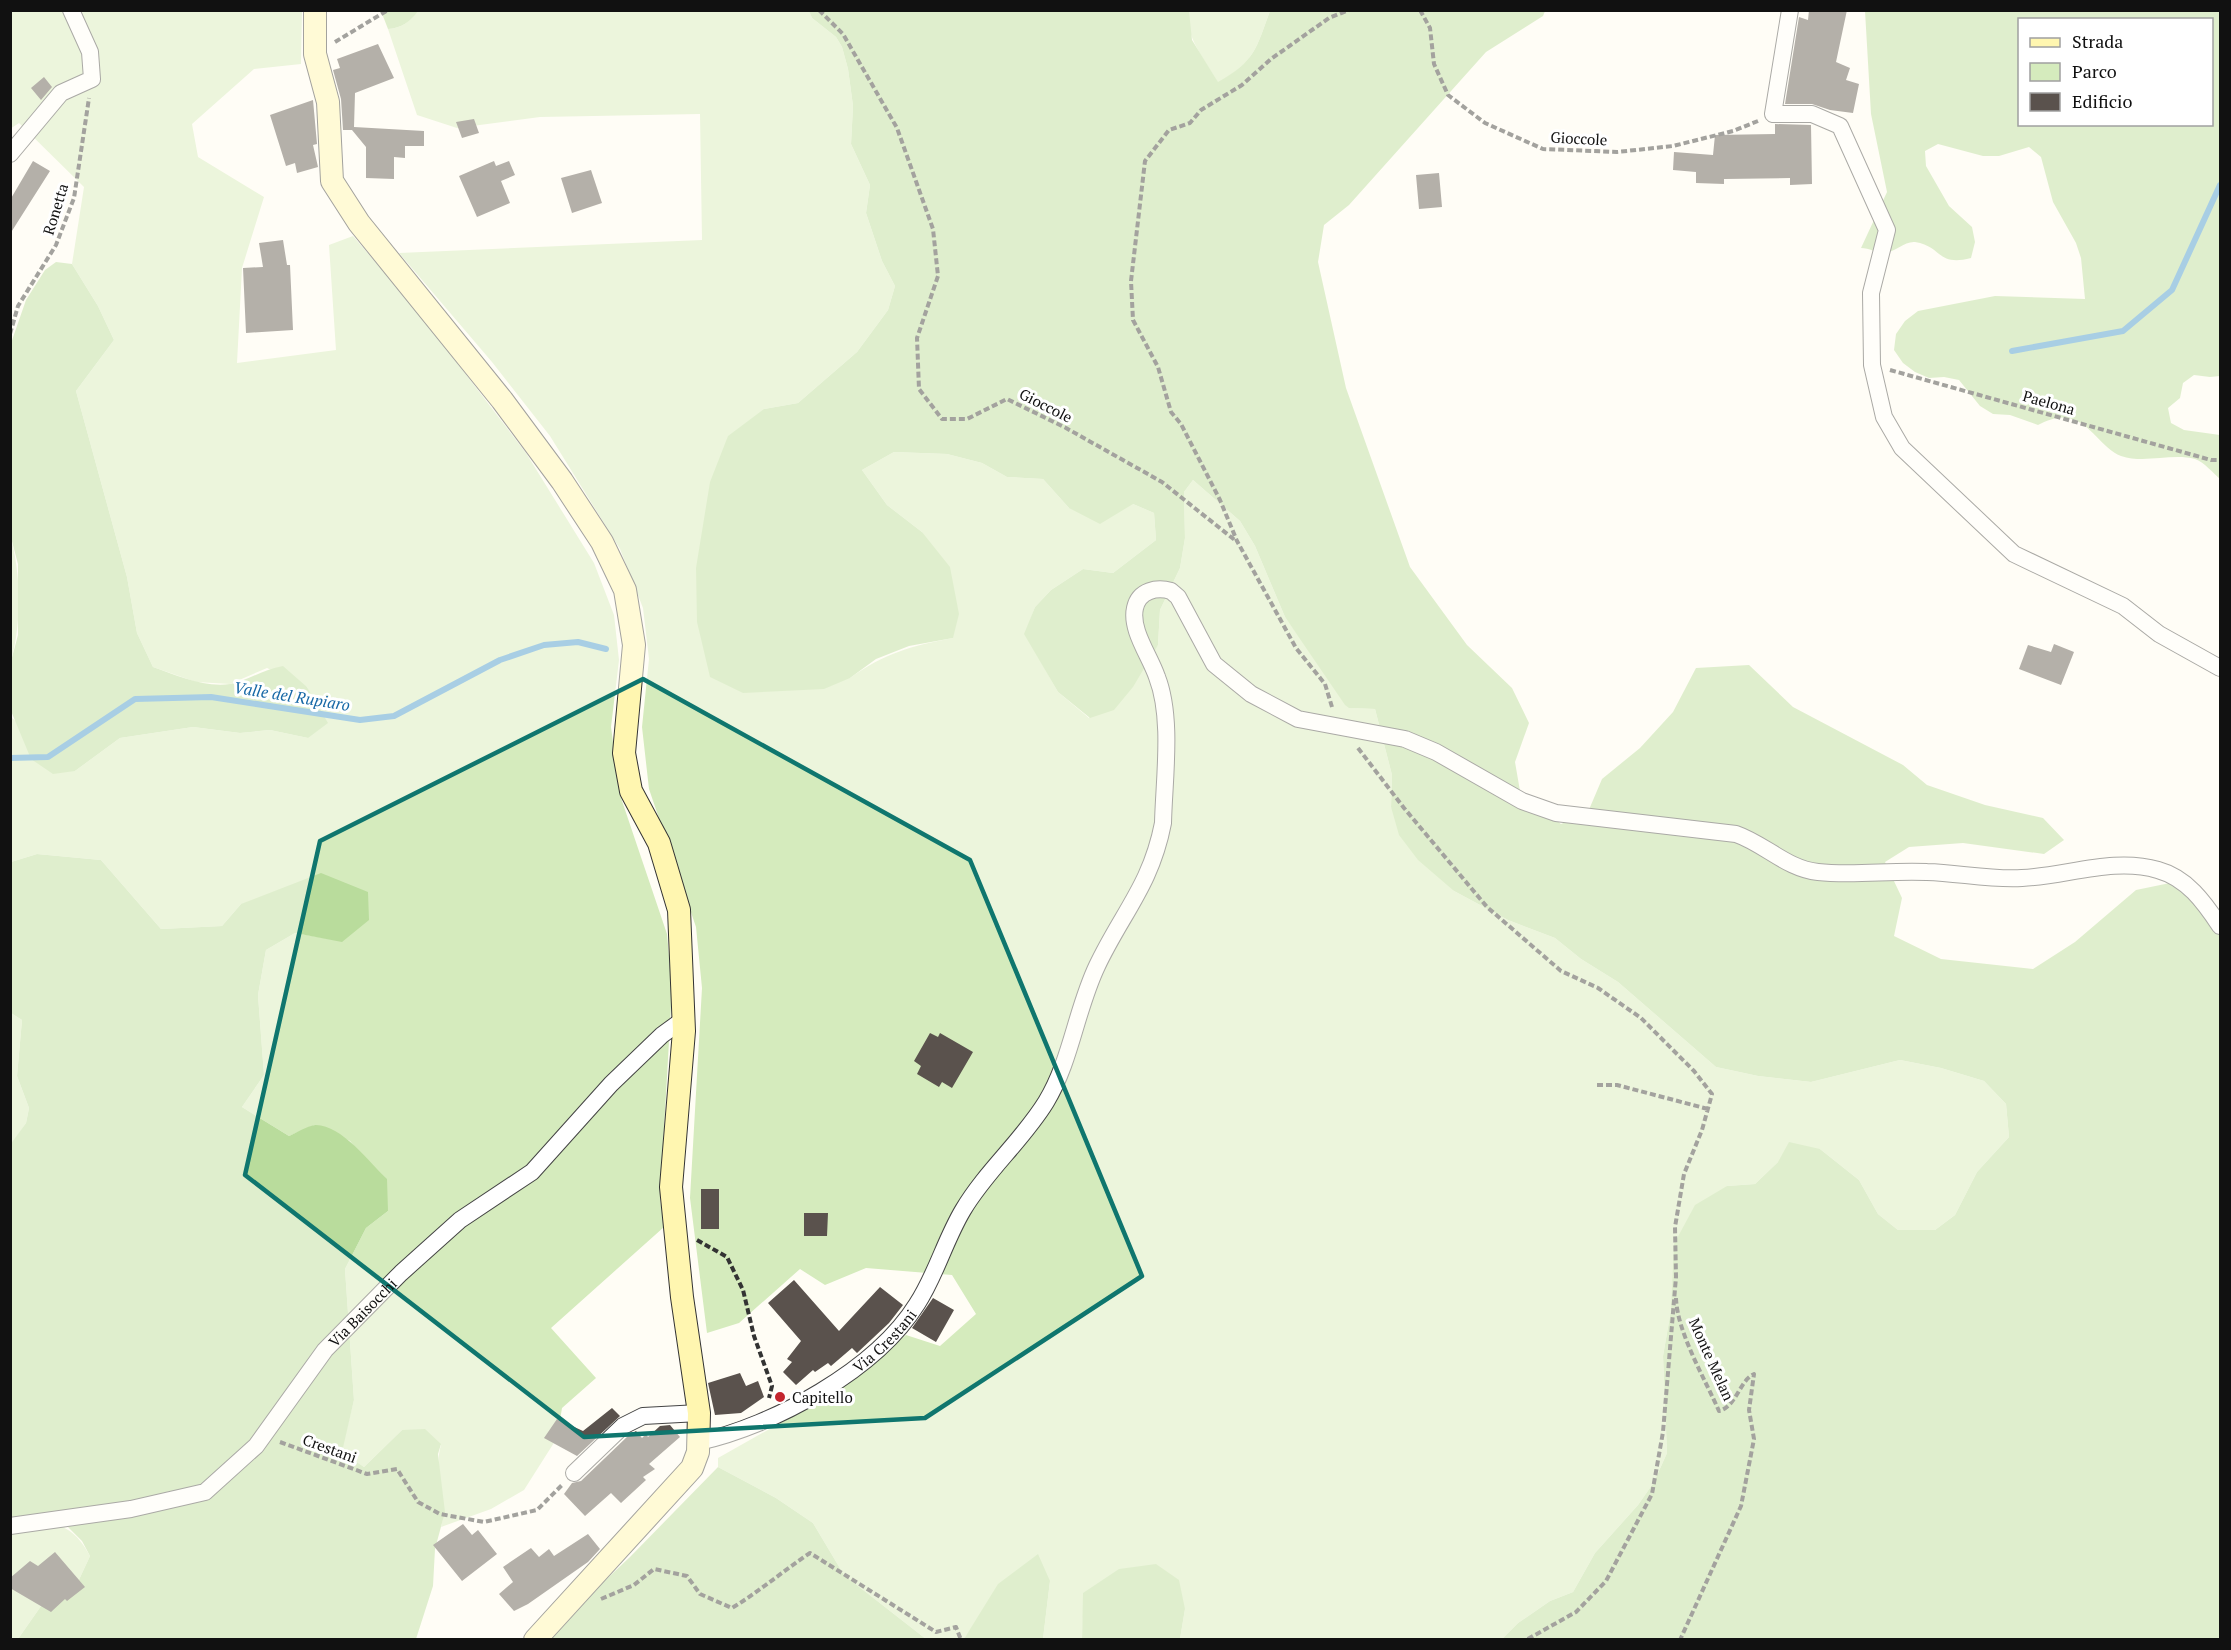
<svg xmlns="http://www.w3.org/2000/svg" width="2231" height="1650" font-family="'PT Serif',serif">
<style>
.green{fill:#d5ebbd}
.forest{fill:#b9dc9c;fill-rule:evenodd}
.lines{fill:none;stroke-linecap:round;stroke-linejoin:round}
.stream{stroke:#3f96cf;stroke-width:6}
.building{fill:#5a524d}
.street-casing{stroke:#444;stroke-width:18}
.secondary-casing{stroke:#333;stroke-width:24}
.path{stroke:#333;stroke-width:4;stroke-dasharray:6 3;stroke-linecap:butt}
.street{stroke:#fff;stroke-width:16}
.secondary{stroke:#fff6b0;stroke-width:22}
.marked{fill:none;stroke:#0f766e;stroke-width:4.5;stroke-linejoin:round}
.poi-dot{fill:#c4262e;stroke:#fff;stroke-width:2}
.labels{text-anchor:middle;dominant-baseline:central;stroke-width:6;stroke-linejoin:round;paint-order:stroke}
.street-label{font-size:15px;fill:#111;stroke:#fff}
.poi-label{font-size:15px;fill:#111;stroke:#fff;text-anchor:start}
.water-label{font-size:16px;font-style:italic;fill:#1768a6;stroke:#fff}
</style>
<rect width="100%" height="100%" fill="#fffdf5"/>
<!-- green -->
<path class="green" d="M418,10H809L812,18L836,37L842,47L848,69L853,106L851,144L870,185L866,213L882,261L895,286L888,310L857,352L798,403L764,409L850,678C885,653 911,646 953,638L922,532L887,505L862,470L894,452L947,454L982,463L1007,477L1043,479L1069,508L1133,504L1154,513L1156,540L1113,573L1083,569L1051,590L1035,607L1025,634L1058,692L1089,718L1158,645L1160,610L1180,568L1185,538L1184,492L1193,480L1240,521L1255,546L1285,617L1351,708L1375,709L1392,775L1391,807L1454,891L1508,920L1555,938L1581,959L1618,982L1716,1067L1758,1076L1811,1082L1900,1060L1941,1068L1984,1081L2006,1104L2009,1137L1977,1172L1955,1215L1935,1230H1898L1878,1214L1859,1180L1820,1149L1778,1162L1755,1184L1727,1186L1671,1310L1663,1356L1667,1453L1654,1482L1638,1505L1595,1553L1573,1592L1550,1601L1518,1623L1502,1639H1180L1185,1609L1084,1593L1082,1639H1043L1050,1581L979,1619L964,1639H926L844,1575L813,1523L776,1498L718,1467V1458L835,1392L906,1335L940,1346L976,1314L952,1275L866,1268L825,1285L800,1269L739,1323L707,1333L690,1198L702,988L696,927L649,789L642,727L649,659L643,608L620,549L550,436L492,362L399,253L702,240L700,114L540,117L457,128L417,115L388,29C402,28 410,22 418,10Z
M11,11H302L301,64L254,69L192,124L198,157L264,197L242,268L237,363L336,350L329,245L353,236L415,308L526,453L594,563L614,615L619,660L611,727L620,795L667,934L672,989L660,1199L664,1227L551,1328L596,1378L562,1408L557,1438L524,1490L491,1509L441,1527C449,1500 433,1471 441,1445L402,1430L364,1467L341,1452L354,1400L345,1269L366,1228L388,1211L359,1152L350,1141L315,1125L289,1136L242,1107L264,1075L258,995L266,950L295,933L342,941L241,904L222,926L161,929L101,860L37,854L11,862L10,711L12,718L75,771L120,738L193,727L240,733L270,730L308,738L319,712L307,687L267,668L230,684L196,682L153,667L137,633L127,577L76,391L114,340L98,306L72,264L84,187L19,123L10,129Z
M1189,11H1270C1256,49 1255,61 1218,83C1207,62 1183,35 1189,11Z
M10,534C21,575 22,620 11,661Z
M11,1013L22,1020L17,1076L29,1108L26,1123L11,1145Z
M11,1520C50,1525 69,1517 90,1556L77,1584L48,1596L18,1639L11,1640Z"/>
<!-- forest -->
<path class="forest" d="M381,11V10L418,11C410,22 402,28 388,29Z
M809,11H1189L1192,40L1218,82C1255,61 1256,49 1270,11H1545L1543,16L1486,52L1349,205L1324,225L1318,262L1346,388L1410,567L1467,645L1512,688L1529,723L1515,762L1520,791L1561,824L1588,812L1602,779L1640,748L1673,712L1696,668L1749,665L1793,707L1903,765L1927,785L1985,805L2043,818L2064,840L2044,854L1963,843L1909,847L1885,862L1902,898L1894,936L1941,959L2033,969L2075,942L2136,890L2170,883L2220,912V1639H1502L1518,1623L1550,1601L1573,1592L1595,1553L1638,1505L1654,1482L1667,1453L1663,1356L1671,1310L1674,1244L1695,1205L1727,1186L1755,1184L1778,1162L1789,1142L1820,1149L1859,1180L1878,1214L1898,1230H1935L1955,1215L1977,1172L2009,1137L2006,1104L1984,1081L1941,1068L1900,1060L1811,1082L1758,1076L1716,1067L1618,982L1581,959L1555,938L1508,920L1454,891L1418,860L1399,835L1391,807L1392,775L1375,709L1349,708L1345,705L1285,617L1255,546L1240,521L1193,480L1184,492L1185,538L1180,568L1160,610L1158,645L1133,687L1114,710L1090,718L1058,692L1024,634L1035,607L1051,590L1083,569L1113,573L1156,540L1154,513L1133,504L1100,524L1069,508L1043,479L1007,477L982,463L947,454L894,452L862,470L887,505L922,532L950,567L959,614L953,638L909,646L876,659L850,678L824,689L743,693L710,677L697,622L696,568L710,482L728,436L764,409L798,403L857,352L888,310L895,286L882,261L866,213L870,185L851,144L853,106L848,69L842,47L836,37L812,18Z
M1865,11H2220V376L2210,377L2194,375L2183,383L2180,398L2168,408L2171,423L2184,430L2220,435V479C2213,473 2204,462 2195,459C2171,453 2145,464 2121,456C2102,449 2091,423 2069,418C2058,416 2048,420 2038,425L2010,415L1993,414L1980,406L1959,380L1944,377L1929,378L1915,372L1903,363L1894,350L1896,334L1905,321L1918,311L1995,296L2085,299L2081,258L2076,243L2053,202L2041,157L2029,147L1999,156H1983L1938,144L1925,151L1926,166L1949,206L1972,227L1975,242L1971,258C1937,267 1942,246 1915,242C1905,241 1895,252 1884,253C1877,253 1869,248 1861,248L1887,192L1871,114ZM2020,20H2212V124H2020Z
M56,262L72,264L98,306L114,340L76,391L127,577L137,633L153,667C176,675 205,688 230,684C249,680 264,669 283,666L307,687L328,723L308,738L270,730L240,733L193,727L120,738L75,771L53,774L31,759L11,711V661L18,635V564L10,534V346L26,300L45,270Z
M37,854L101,860L161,929L222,926L241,904L321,873L368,892L369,920L342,942L295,933L266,950L258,995L264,1075L242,1107L289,1136C296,1133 307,1126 315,1125C341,1124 370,1163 387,1179L388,1211L366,1228L345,1269L354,1400L342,1452L364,1467L402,1430L425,1429L441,1444L438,1454L445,1512L435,1549L433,1586L416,1639H18L48,1596L77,1584L90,1556L82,1541L68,1527L48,1529L11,1520L10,1145L26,1123L29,1108L17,1076L22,1020L11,1013V862Z
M718,1467L776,1498L813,1523L844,1575L926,1639L547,1640L565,1618L630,1557Z
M1038,1554L1050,1581L1043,1639H964L998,1584Z
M1156,1564L1179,1580L1185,1609L1180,1639H1082L1083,1593L1119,1569Z"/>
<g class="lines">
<!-- stream -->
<path class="stream" d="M2012,351L2123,331L2172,290L2220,185
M10,758L48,757L135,699L211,697L360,720L394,716L500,660L544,645L578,642L606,649"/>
</g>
<!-- building -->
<path class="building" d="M1809,10H1847L1836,62L1850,68L1846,80L1859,84L1853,113L1830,110L1812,104H1785L1799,17L1808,20Z
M378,44L394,78L355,93L354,127L424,131V146H405V158L394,157V179L366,178V147L352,130H343L341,99L333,70L340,68L337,59Z
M44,77L52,87L41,100L31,88Z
M313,100L317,144L313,145L318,167L297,173L295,163L286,166L270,115Z
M474,119L479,133L462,138L456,122Z
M1775,124L1811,125L1812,184L1790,185V178L1724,179V184L1696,183V172L1673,170L1674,152L1713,155L1715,135L1775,134Z
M33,161L50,171L10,234V200Z
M494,161L496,166L509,161L515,175L501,181L510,203L477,217L459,176Z
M591,170L602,203L572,213L561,178Z
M1439,173L1442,207L1419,209L1416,175Z
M283,240L287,265H290L293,330L246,333L243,268L263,267L259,243Z
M2054,644L2074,652L2061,685L2019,669L2028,645L2051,652Z
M930,1033L938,1037L940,1033L973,1052L952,1088L942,1082L939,1087L917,1074L921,1066L914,1061Z
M701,1189H719V1229H701Z
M804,1213H828L827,1236H804Z
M794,1280L839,1331L880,1287L903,1305L889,1323L857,1353L852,1348L831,1366L828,1363L815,1372L813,1370L796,1385L783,1372L792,1362L787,1359L801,1341L768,1303Z
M933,1298L954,1310L936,1342L912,1328Z
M740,1373L746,1386L758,1381L764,1397L741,1413L715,1415L708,1383Z
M612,1408L620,1416L577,1456L544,1438L557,1419L583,1431Z
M670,1425L680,1437L649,1464L655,1469L643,1477L646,1480L621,1503L611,1493L585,1516L564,1494L572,1483L581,1481L629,1435L636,1431L642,1438L646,1434L648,1437L660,1426Z
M463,1524L472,1535L478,1530L497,1554L462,1581L433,1545Z
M588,1534L600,1549L588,1562L528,1604L514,1611L499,1594L513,1582L503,1567L531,1548L539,1557L549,1549L554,1556Z
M55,1552L85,1587L67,1601L65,1599L51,1612L10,1588V1578L30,1561L38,1566Z"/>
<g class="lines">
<!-- street casing -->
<g class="street-casing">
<g id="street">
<path d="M1790,10L1773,114H1812L1840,126L1887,230L1871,293L1872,365L1884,417L1902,448L2014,554L2123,606L2159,634L2220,668"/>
<path d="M10,154L61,93L92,79L90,52L71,10"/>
<path id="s1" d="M699,1442C773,1426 876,1370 917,1304C936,1275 945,1240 963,1210C986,1171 1022,1141 1046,1102C1071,1061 1076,1010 1097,966C1122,913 1151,885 1163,823C1164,779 1173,718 1157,677C1150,656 1130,630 1135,608C1139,590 1157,587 1171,591L1178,597L1214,664L1251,694L1298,719L1405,739L1436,752L1522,801L1556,813L1736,834C1765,844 1787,869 1818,872C1854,876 1891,870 1927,872C1959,873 1991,880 2022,878C2067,876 2114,857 2158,870C2187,878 2204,902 2220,926"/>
<path d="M574,1473L623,1426L643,1416L699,1413"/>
<path id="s2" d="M10,1526L131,1509L205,1492L256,1446L325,1350L401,1273L460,1220L532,1172L611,1084L662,1035L684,1019"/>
</g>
</g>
<!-- secondary casing -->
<g class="secondary-casing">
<path id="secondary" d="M315,10V54L328,102L332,181L359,223L502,400L562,481L602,542L625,590L634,645L624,753L631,791L659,843L679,910L684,1031L671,1187L682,1297L699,1413L698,1452L692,1468L535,1640"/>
</g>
<!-- path -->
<path class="path" d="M819,10L843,34L897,128L933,229L938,276L917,338L919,389L942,419H967L1007,399L1066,428L1162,482L1236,541
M1420,10L1430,28L1434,64L1448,95L1485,123L1543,149L1617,152L1673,146L1733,131L1758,121
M335,42L388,10
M10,334L18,306L56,245L74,198L89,98
M1890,370L2211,460H2220
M1332,707L1325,684L1296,648L1237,541L1220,500L1181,424L1171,412L1158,367L1133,320L1131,281L1145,161L1169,130L1190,123L1201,110L1242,85L1271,59L1329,18L1349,10
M1358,748L1404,808L1487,907L1561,971L1598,988L1641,1018L1694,1071L1712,1094L1702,1130L1684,1174L1675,1227L1676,1277L1663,1432L1652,1494L1606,1581L1576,1612L1526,1640
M1597,1085H1617L1708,1109
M697,1240L727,1257L743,1290L754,1336L772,1386L769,1398
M1676,1298C1677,1332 1705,1379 1719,1411C1737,1406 1739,1381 1754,1374L1749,1410L1754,1439L1741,1506L1680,1640
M280,1442L367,1474L397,1469L418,1502L440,1514L484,1522L537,1510L563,1484
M601,1599L634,1585L654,1569L687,1576L700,1594L732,1608C760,1591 783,1571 810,1553L936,1632L956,1627L961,1640"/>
<!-- street -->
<use href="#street" class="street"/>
<!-- secondary -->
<use href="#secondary" class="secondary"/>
</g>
<!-- marked area -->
<path d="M0 0H2231V1650H0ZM643,679L970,860L1142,1276L925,1418L584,1437L245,1175L320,841Z" fill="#fffdf5" fill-opacity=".55" fill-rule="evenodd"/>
<path class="marked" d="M643,679L970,860L1142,1276L925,1418L584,1437L245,1175L320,841Z"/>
<!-- markers -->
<circle class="poi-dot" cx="780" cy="1397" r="6"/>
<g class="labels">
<!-- street labels -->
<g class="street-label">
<text transform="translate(1579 138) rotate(3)">Gioccole</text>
<text transform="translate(55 209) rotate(-73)">Ronetta</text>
<text transform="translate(2049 402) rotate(16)">Paelona</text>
<text transform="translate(1046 405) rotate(27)">Gioccole</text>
<text stroke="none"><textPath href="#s2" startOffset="438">Via Baisocchi</textPath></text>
<text stroke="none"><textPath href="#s1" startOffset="214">Via Crestani</textPath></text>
<text transform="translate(1712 1359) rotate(66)">Monte Melan</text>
<text transform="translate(330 1448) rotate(20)">Crestani</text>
</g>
<!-- poi labels -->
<g class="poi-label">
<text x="792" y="1397">Capitello</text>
</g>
<!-- water labels -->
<g class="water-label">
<text transform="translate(292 696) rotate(9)">Valle del Rupiaro</text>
</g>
</g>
<!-- border -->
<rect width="2231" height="1650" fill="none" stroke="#111111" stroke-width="24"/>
<!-- legend -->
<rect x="2018" y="18" width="195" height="108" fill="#ffffff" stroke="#a0a0a0" stroke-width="1.5"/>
<rect x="2030" y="38" width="30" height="9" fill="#fff6b0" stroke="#a0a0a0" stroke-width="1.5"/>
<text x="2072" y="48" font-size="18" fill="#111111">Strada</text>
<rect x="2030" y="63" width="30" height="18" fill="#d5ebbd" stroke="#a0a0a0" stroke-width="1.5"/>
<text x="2072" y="78" font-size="18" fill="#111111">Parco</text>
<rect x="2030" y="93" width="30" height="18" fill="#5a524d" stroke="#a0a0a0" stroke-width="1.5"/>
<text x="2072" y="108" font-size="18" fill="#111111">Edificio</text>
</svg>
